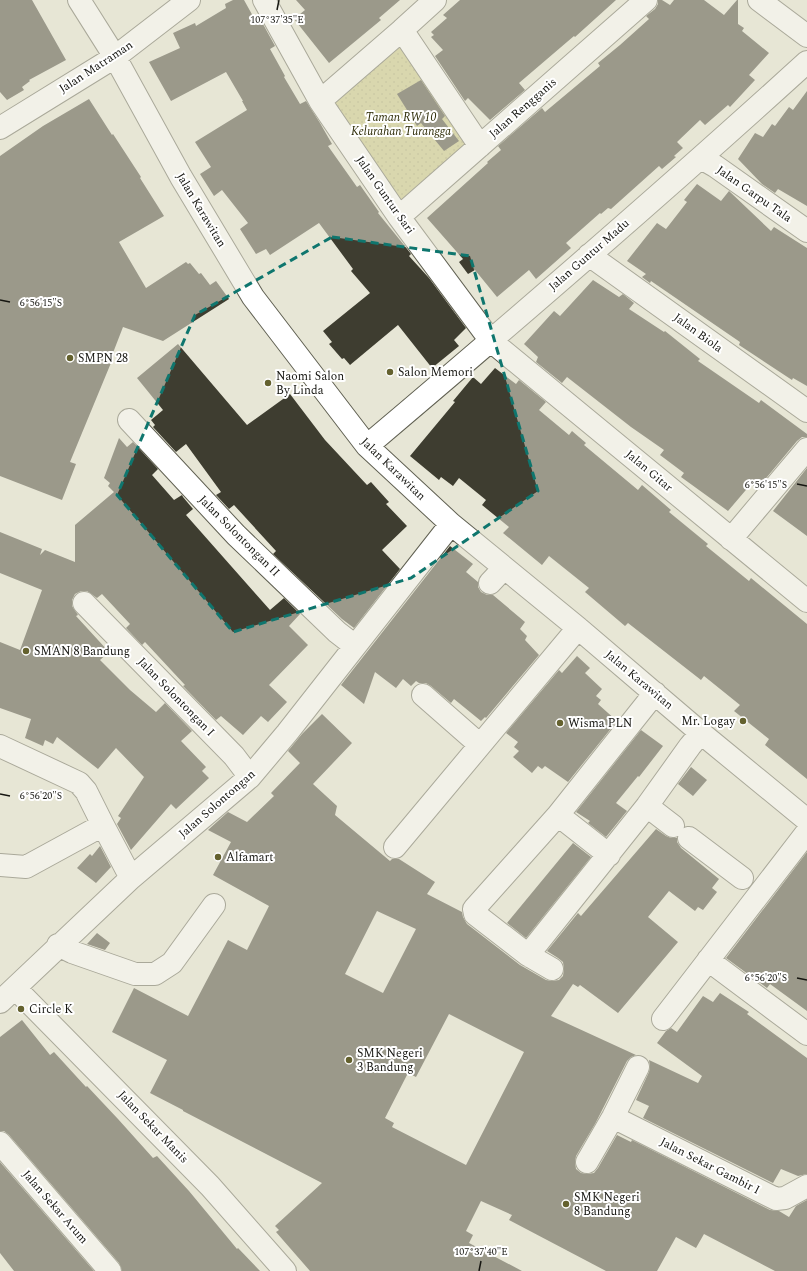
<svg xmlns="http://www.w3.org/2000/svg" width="807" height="1271" font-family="Spectral,serif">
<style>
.park{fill:url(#park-dots)}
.building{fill:#3e3d30;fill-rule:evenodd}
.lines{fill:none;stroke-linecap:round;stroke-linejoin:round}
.minor-casing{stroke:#606052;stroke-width:24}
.minor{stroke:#fff;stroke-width:22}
.marked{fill:none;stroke:#0f766e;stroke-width:3;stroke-dasharray:8 5;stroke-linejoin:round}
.ticks{fill:none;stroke:#161611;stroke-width:1.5}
.poi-dot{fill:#64612e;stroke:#fff;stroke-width:1.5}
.labels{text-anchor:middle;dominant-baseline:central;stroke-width:4;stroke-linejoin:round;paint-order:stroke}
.street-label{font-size:12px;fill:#161611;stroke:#fff}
.park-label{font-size:12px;font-style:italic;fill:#2e2c07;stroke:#fff}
.poi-label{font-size:12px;fill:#161611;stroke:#fff;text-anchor:start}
.ticks-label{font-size:10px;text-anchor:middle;fill:#161611;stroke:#fff;stroke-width:4;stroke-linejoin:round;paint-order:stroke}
</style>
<defs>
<pattern id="park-dots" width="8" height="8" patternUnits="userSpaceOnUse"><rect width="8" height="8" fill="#c8c57e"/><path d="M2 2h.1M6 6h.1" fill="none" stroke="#aba86c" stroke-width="1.8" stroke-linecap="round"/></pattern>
</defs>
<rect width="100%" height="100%" fill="#e7e6d6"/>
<!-- park -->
<path class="park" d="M401,40L472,145L400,205L331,102Z"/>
<!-- building -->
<path class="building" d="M0,0H32L66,60L29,80L30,81L22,87L24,90L7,100L0,92Z
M233,0H244L254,18L258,15L275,46L270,49L285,76L284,77L300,104L306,101L320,123L332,144L328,146L357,187L360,185L379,212L378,213L404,245L411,254L409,256L429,278L466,328L454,340L459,346L432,368L398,325L350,365L344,358L342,359L329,344L332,342L323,331L370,293L351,271L353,269L319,223L270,255L266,249L256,254L240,229L248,223L222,190L214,196L200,174L211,167L195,142L247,110L242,101H243L226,72L171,101L149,62L180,48L173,33L195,23L196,26L226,8L225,4Z
M296,0H400L379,18L381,20L329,63L294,19L305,10Z
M460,0H616L575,37L574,36L519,83L525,90L490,120L468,98L465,101L435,56L443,50L431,37L434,35L431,32L447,18L443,15Z
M658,0H662L670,5L674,0H704L724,15L737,0H738V24L744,28L742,31L769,53L749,75L755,80L730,107L728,105L705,125L700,120L677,142L683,148L674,156L676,157L662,169L659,166L611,209L608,208L601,214L600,213L566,243L571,248L536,279L529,270L497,297L475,270L468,274L459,262L463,259L427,218L488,163L487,162L501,150L498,146L542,108L545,112L600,66L598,63L620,45L649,19L646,16L655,9L658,4Z
M421,80L445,116L442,119L459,141L444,151L421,123L417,126L397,94Z
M807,91V206L778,189L775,193L762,184L738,159L755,133L763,137L772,124L775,126L789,107L793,110Z
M89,99L112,135L113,134L141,177L140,178L164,216L119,242L146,288L186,262L188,264L190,263L199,274L201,273L210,285L216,281L229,299L163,341L123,327L111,358H113L70,462L76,464L62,500L0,476V156L43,126Z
M697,184L721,201L729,191L771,231L774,227L807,248V386L793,378L792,380L739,345L740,342L721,329L651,281L650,283L642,277L646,274L627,261L657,223L666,229L687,202L684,200Z
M593,280L619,297L623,294L634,303L629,309L664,332L665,331L700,359L698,361L759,403L761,400L807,434V437H802L797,441L757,489L751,484L728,511L681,477L684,473L660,455L664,450L631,427L567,377L562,383L536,362L538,357L524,344L554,311L560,316Z
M178,344L247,425L290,394L325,440L367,485L371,482L389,502L386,504L407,526L382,550L400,569L354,628L342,619L273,554L276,551L234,505L229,509L216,495L221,492L186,444L176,452L153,427L155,425L151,420L163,410L137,378Z
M495,368L516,384L519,380L546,402L539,410L569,435L572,431L586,443L584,445L638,490L642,485L671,510L669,512L708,544L706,546L749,581L751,578L807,624V779L765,745L769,739L734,711L740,705L704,676L701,680L628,623L625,626L585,592L589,588L549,556L542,565L503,533L509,527L482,505L486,500L459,478L453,486L441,477L439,480L410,456L455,402L453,401L473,377L481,384Z
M119,438L127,447L133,442L158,469L152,475L174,500L182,495L183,497L193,509L186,515L270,610L284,598L300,614L289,626L308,645L269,685L287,702L268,722L261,716L243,735L221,716L216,720L183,686L185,685L145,642L142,645L126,628L130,624L102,594L97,598L87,591H81L75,594L72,600V606L78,615L76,616L109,652L100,660L130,690L156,712L165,703L192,731L181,741L206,767L202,771L209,778L176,809L171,804L131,850L117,824L121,818L118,816L144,777L116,748L98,769L57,737L53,744L45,740L43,746L25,738L31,719L0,708V642L20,650L42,590L0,573V532L42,549L40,555L45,550L75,562V525L114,492L108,486L110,483L104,478Z
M807,468V536L773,511Z
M450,546L473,564L466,572L478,582V587L481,592L487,595H493L525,622L520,629L527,636L525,640L539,655L486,718L485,717L481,721L454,699L451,703L431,686L426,683H419L416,681L411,686L403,679L396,688L375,672L364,704L341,685Z
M577,656L590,668L585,673L602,689L596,696L601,700L598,704L617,721L568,782L545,766L542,769L538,766L532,773L513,757L519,751L514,747L518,742L506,733L559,670L562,673Z
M322,714L352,743L313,784L337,806L335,815L390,861L392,859H399L435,882L427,894L462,912L463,917L467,924L520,965L546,980L552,981L559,980L563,976L564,969L563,962L558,958L547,951L578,913L581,916L656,829L666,836L671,838H677V842L681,848L719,879L712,888L717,892L703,910L698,907L695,911L669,891L648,917L678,942L618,1013L580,985L578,987L573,984L551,1016L636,1055L631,1057L627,1061L595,1124L576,1156L575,1162L576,1169L581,1173L587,1174L594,1173L598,1168L617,1135L631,1142L632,1140L770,1210L779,1211L789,1217L796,1206L807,1200V1271H775L704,1234L696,1248L676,1237L657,1271H606L509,1220L512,1215L481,1201L466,1231L473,1235L469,1243L522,1271H310L276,1232L279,1230L275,1226L322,1183L183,1111V1110L150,1093L167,1060L112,1032L134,988L188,1016L228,940L247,950L269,906L213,875L231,842L208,830L228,812L247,822L274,796L271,793L300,763L288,751L302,734ZM377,911L416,929L383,993L345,974ZM449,1014L524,1052L466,1165L392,1127L394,1123L385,1118L408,1073L416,1077Z
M641,730L663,746L639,777L638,776L616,803L627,811L606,837L588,823L590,821L576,812Z
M691,767L707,780L693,796L678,784Z
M573,843L591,857L526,938L507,923Z
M100,846L111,867L96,883L77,868L90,854L92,856Z
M807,852V1011L770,984L767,988L726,958Z
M97,933L110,943L105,950L87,944Z
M720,993L749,1012L747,1014L807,1058V1174L798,1176L781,1169L773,1183L643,1118L649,1106L636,1100L649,1072L650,1067L649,1060L698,1083L702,1076L657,1043L666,1031L671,1028L677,1032L703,996L713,1002Z
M22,1020L50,1055L54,1052L86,1087L87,1086L118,1119L153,1158L157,1156L189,1191L237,1249L238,1248L260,1271H122L119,1263L9,1135L4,1131H0V1037Z
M0,1162L94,1271H14L0,1253Z"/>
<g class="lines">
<!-- minor casing -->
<g class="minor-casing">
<path id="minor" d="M79,0L115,57L181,177L253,297L367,446L451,524L578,628L701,733L807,820
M264,0L320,101L399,217L491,341L807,601
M759,0L807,36
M402,30L480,146
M320,101L402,30L435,0
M0,128L115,57L189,0
M701,158L715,166L807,231
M399,217L646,0
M589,255L807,411
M129,420L236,535L337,632L355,646
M367,446C516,320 663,193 807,62
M731,539L807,449
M490,583L504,568
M84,603L234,756L250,777
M423,695L480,745
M0,746L79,783L86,791L103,825
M647,806L673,826
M558,815L609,855
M689,838L742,878
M395,847L578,628
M0,865L26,867L103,825L131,878
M58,945L72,952L135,974H155L172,963L214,905
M528,955L647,806L690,746L701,733
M708,960L807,1034
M552,969L528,955L475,914L474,909L558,815L655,693
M15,988L210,1186L285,1271
M0,1002L131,878L250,777L287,733L451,524
M663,1019L807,832
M613,1117L776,1199L785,1198L807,1186
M0,1143L110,1271
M587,1162L613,1117L638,1067"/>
</g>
<!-- minor -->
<use href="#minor" class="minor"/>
</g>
<!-- marked area -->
<path d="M0 0H807V1271H0ZM332,237L470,256L538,491L411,578L233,632L117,495L195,315Z" fill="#e7e6d6" fill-opacity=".55" fill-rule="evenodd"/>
<path class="marked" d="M332,237L470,256L538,491L411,578L233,632L117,495L195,315Z"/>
<!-- ticks -->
<path class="ticks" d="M277,10L279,0M0,300L10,302M797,484L807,486M0,794L10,796M797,978L807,980M479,1271L481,1261"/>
<!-- markers -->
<g class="poi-dot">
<circle cx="70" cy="358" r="4"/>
<circle cx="390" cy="372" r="4"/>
<circle cx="268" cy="383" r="4"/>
<circle cx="26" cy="651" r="4"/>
<circle cx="743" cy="721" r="4"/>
<circle cx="560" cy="723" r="4"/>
<circle cx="218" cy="857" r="4"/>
<circle cx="21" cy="1009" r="4"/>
<circle cx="349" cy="1060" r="4"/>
<circle cx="566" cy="1204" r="4"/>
</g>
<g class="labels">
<!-- street labels -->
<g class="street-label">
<text transform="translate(96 67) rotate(-33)">Jalan Matraman</text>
<text transform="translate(523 108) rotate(-41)">Jalan Rengganis</text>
<text transform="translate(754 194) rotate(35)">Jalan Garpu Tala</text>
<text transform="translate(385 195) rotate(55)">Jalan Guntur Sari</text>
<text transform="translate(201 210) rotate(59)">Jalan Karawitan</text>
<text transform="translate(589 255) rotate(-41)">Jalan Guntur Madu</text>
<text transform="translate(698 333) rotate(36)">Jalan Biola</text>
<text transform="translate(393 469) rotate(44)">Jalan Karawitan</text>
<text transform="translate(649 471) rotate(40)">Jalan Gitar</text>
<text transform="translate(239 536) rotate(45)">Jalan Solontongan II</text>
<text transform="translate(639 680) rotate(40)">Jalan Karawitan</text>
<text transform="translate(176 697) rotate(46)">Jalan Solontongan I</text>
<text transform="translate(217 804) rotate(-41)">Jalan Solontongan</text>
<text transform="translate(153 1127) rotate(46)">Jalan Sekar Manis</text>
<text transform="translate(710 1166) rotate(27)">Jalan Sekar Gambir I</text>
<text transform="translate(55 1207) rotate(49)">Jalan Sekar Arum</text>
</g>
<!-- park labels -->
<g class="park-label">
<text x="401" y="117">Taman RW 10<tspan x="401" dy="14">Kelurahan Turangga</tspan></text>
</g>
<!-- poi labels -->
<g class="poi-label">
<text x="78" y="358">SMPN 28</text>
<text x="398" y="372">Salon Memori</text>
<text x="276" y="376">Naomi Salon<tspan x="276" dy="14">By Linda</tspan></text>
<text x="34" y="651">SMAN 8 Bandung</text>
<text x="735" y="721" text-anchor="end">Mr. Logay</text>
<text x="568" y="723">Wisma PLN</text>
<text x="226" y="857">Alfamart</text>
<text x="29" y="1009">Circle K</text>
<text x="357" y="1053">SMK Negeri<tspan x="357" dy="14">3 Bandung</tspan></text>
<text x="574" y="1197">SMK Negeri<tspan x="574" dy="14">8 Bandung</tspan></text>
</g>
</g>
<g class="ticks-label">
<text x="277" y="23">107°37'35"E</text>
<text x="41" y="306">6°56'15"S</text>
<text x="766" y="488">6°56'15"S</text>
<text x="41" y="799">6°56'20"S</text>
<text x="766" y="981">6°56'20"S</text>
<text x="481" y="1255">107°37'40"E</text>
</g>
</svg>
